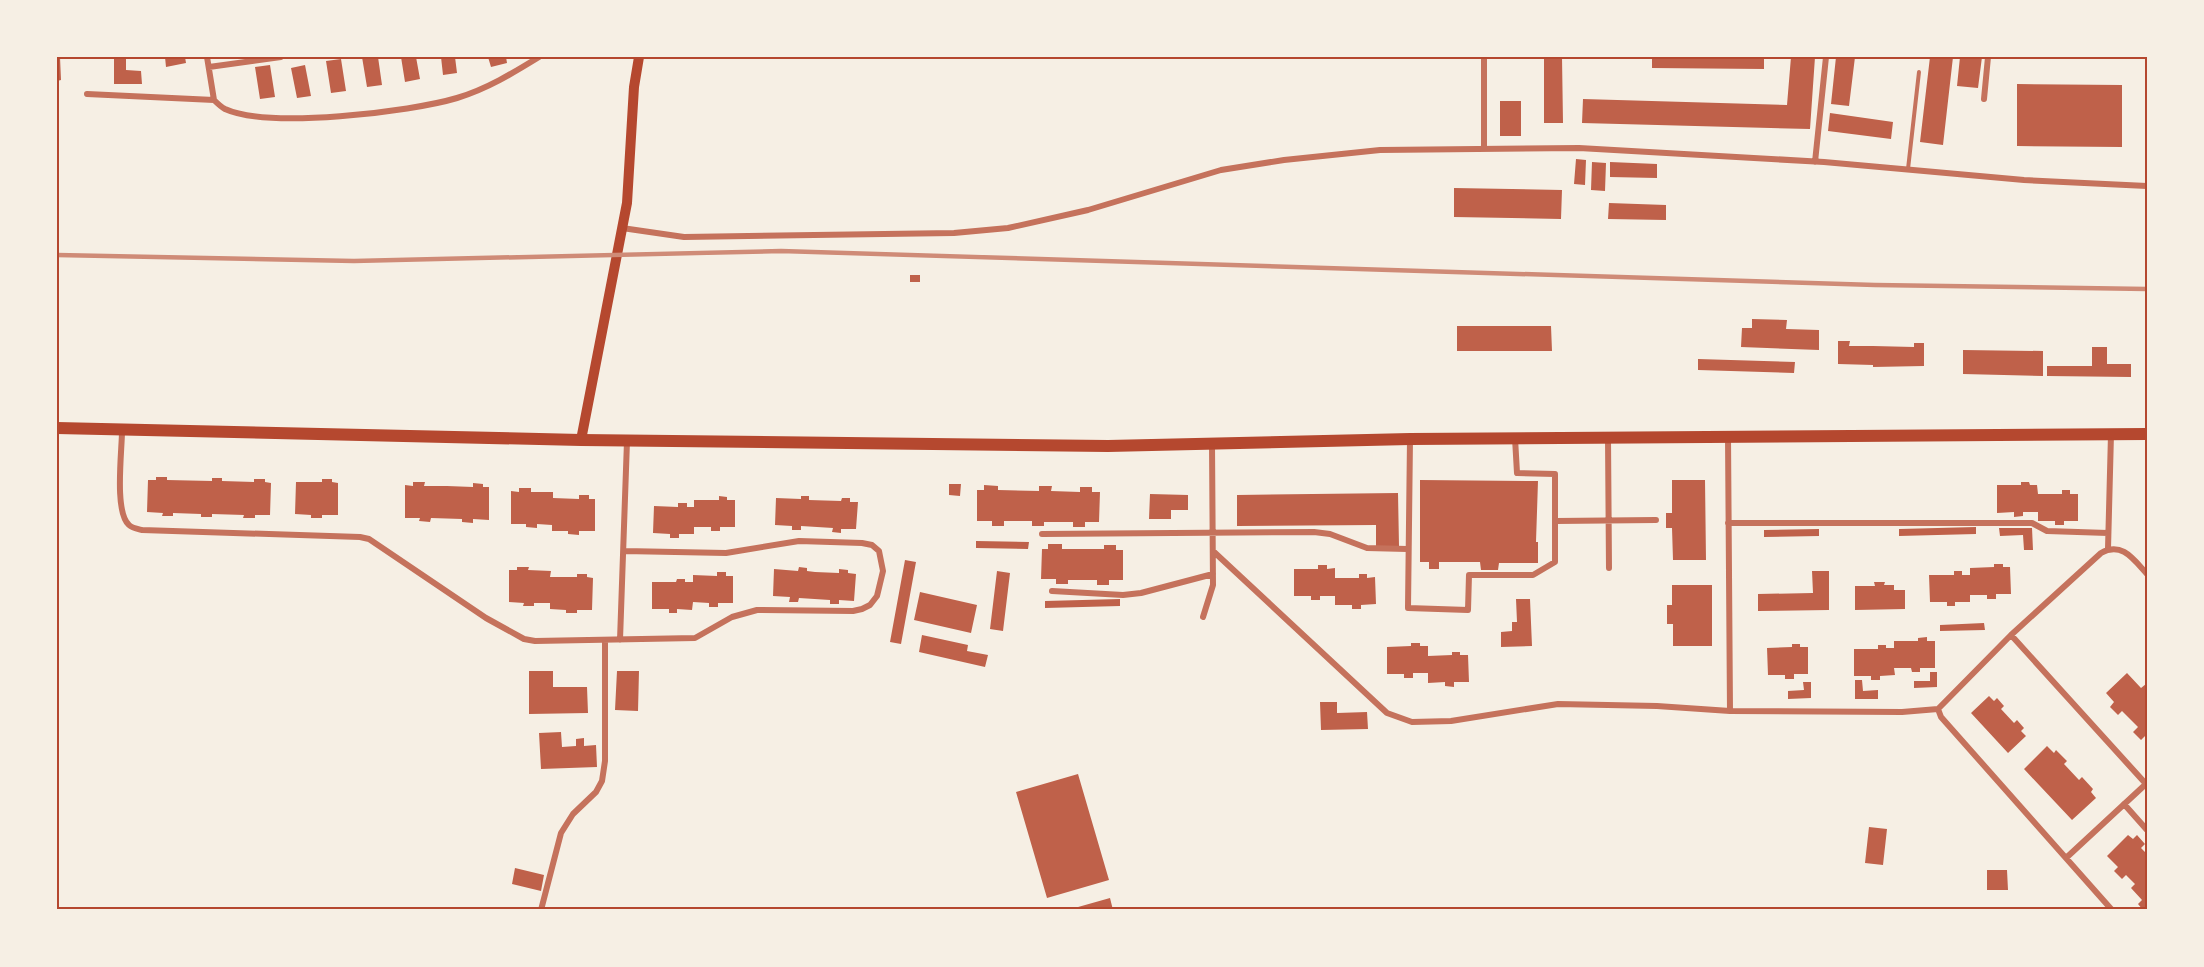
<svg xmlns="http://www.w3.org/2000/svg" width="2204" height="967" font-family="'Roboto Serif',serif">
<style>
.building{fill:#bf614a}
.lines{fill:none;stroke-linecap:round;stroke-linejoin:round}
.service{stroke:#c5725c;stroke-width:4}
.minor{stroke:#c5725c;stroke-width:6}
.secondary{stroke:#b5482f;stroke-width:10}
.primary{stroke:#b5482f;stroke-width:12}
.rail{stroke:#cf8b77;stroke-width:4.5}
.neatline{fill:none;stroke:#b5482f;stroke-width:2}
</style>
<rect width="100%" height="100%" fill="#f6efe4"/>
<!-- building -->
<path class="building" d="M57,57H60L61,80L57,81Z
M114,57H126V70L141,71L142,84H114Z
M165,57H185L186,63L166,67Z
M362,57H378L382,85L367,87Z
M401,57H416L420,79L405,82Z
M441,57H455L457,73L443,75Z
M488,57H506L507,63L491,67Z
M1544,57H1562L1563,123H1544Z
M1652,57H1764V69L1652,68Z
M1791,57H1815L1810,129L1582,123L1583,99L1787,105Z
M1836,57H1855L1849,106L1831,104Z
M1930,57H1953L1943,145L1920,142Z
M1960,57H1982L1978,88L1957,86Z
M341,59L346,91L331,93L326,61Z
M270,65L275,97L260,99L255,67Z
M305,65L311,96L297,98L291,68Z
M2017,84L2122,85V147L2017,146Z
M1500,101H1521V136H1500Z
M1830,113L1893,122L1891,139L1828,131Z
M1576,159L1586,160L1585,185L1574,184Z
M1592,162L1606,163L1605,191L1591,190Z
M1610,162L1657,164V178L1610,177Z
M1454,188L1562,190L1561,219L1454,217Z
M1609,203L1666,205V220L1608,219Z
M910,275H920V282H910Z
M1752,319L1787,320L1786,329L1819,330V350L1741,347L1742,328H1752Z
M1457,326H1551L1552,351H1457Z
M1838,341H1850L1849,346H1873L1914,347V343H1924V366L1873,367V365L1838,364Z
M2092,347H2107V364H2131V377L2047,376V366H2092Z
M1963,350L2043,351V376L1963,374Z
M1698,359L1795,362L1794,373L1698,370Z
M156,477H167V480L212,481V478H222V481L254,482V479H265V482L271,483L270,515H255V518H243L244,515L212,514V517H201V514L173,513V516H162L163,513L147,512L148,480H156Z
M322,479H332V482L338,483V515H322V518H311V515L295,514L296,482H322Z
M1420,480L1538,481L1536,542H1538V563H1499L1498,570H1481L1480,562H1439V569H1429V562H1420Z
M1672,480H1705L1706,560H1673L1672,528H1666V513H1672Z
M413,482H425L424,486H447L473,487V483L483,484V487H489V520L473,519V523L462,522V519L431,518L430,522L419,521L420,518H405V485L413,486Z
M2021,482H2029L2030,485H2037L2038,494H2062V490H2070V494H2078V521H2064V525H2055V521H2038V512H2023V516L2014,517V512L1997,513V485H2021Z
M949,484H961L960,496L949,495Z
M984,485L998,486V490L1039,491V486H1052L1051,491L1080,492V487H1092V492H1100L1099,522H1085V527H1073V522H1044V526H1032V521H1004V526H992V521H977V490H984Z
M519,488H531V492H553V498L579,499V495H589V499H595V531H579V535L568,534V531H552V525L537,524V528L526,527V524H511V491L519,492Z
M1398,493L1399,546H1376V525L1237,526V495Z
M1150,494L1188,495V510H1171V519H1149Z
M719,496L727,497V500H735V527H720V531H711V527H694V534H679V538H670V534L653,533L654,506L678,507V503H687V507H694V500H719Z
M801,496H809V500L841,501L842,498H850V502H858L856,529H841V533L832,532L833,528L801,526V530H792V526L775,525L776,498L801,499Z
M1976,527V534L1899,536V529Z
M1999,528H2032L2033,550H2024L2023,535L2000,536Z
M1819,529V536L1764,537V530Z
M976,541L1029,542L1028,549L976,548Z
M1048,544H1062V549H1104V545H1116V550H1123V580H1109V585H1097V580H1068V584H1056V579H1041L1042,549H1048Z
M905,560L916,562L901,644L890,642Z
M1994,564H2003V567H2010L2011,594H1996V599H1987V595H1970V602H1955V606H1947V602H1930L1929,575H1954V571H1962V575H1970V568L1994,567Z
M1318,565H1327V569L1335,568V578H1359V574H1367V578L1375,577L1376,604L1361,605V609H1352V605H1335V596H1320V600H1311V596H1294V569H1318Z
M517,567H529L528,570L551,571L550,577H577V574H587V577L593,578L592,610H577V613H566V610L550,609V603H534V606H523L524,603L509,602V570H517Z
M799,567L807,568V571L815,572L839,573V569L848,570V573L856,574L854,601L839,600V604H830V600L799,598L798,602H789L790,597L773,596L774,569L798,571Z
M997,571L1010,573L1003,631L990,629Z
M1812,571H1829V610L1758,611V594L1813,593Z
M717,572H726V576H733V603H718V607H709V603L693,602L692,610L677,609V613H669V609H652V582H676L677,579H685V582H693V575L717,576Z
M1874,582H1885L1884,585H1894V590H1905V609L1855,610V586H1875Z
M1672,585H1712V646H1673V624H1667V605H1672Z
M920,592L977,605L971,633L914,620Z
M1120,599V606L1045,608V601Z
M1516,599H1530L1532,646L1501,647V632L1512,631V622H1517Z
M1984,623L1985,630L1940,631V625Z
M922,635L968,645L967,651L988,655L985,667L919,652Z
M1927,637V641H1935V668H1920V672H1912L1911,668H1894L1895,675L1880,676V680H1871V676H1854V649H1878V645H1886V648H1894V641H1918V638Z
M1411,643H1420V646H1428V656L1452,655V652H1460V655H1468L1469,682H1454V687L1445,686V682L1428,683V673H1413V678H1404V674H1387V647L1411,646Z
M1792,644H1800V647H1808V674H1794V679H1785V675H1768L1767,648L1792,647Z
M529,671H553V687H587L588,713L529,714Z
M617,671H639L638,711L615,710Z
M1930,672H1937V687L1914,688V681H1930Z
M2127,673L2141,688L2146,684L2147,685V737L2146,735L2141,740L2133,732L2138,727L2122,711L2118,715L2110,707L2114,702L2106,693Z
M1855,680H1862L1863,691L1878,690V699H1855Z
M1803,682H1811V698L1788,699V691L1804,690Z
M1989,696L1994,701L1997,698L2004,706L2001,709L2014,723L2017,720L2024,728L2021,731L2026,736L2008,753L1971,713Z
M1320,702H1337V713L1367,712L1368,729L1321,730Z
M561,732L562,747L576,746V739L584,738V746L596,745L597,767L541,769L539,733Z
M2047,746L2054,753L2056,750L2067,761L2064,764L2079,780L2082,777L2093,789L2091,792L2096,798L2072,820L2024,769Z
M1078,774L1109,880L1047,898L1016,792Z
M1869,827L1887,829L1883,865L1865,863Z
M2128,835L2133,839L2137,835L2145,844L2141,848L2147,854V910H2143L2138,904L2142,900L2131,888L2135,884L2126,875L2122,879L2114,871L2118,867L2107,856Z
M515,868L544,875L541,891L512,884Z
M1987,870H2007L2008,890H1987Z
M1110,898L1113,910H1071V909Z"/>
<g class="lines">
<!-- service -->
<path class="service" d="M1908,169L1919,72"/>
<!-- minor -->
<path class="minor" d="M207,57L214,100
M209,67L281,57
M87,94L214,100C217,103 221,107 225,109C269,129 410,112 457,98C487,89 513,73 539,57
M1984,99L1988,57
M1484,149V57
M1815,162L1826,57
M622,228L684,237L954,233L1008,228L1088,210L1221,170L1284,160L1380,150L1579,148L1824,162L2024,180L2147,186
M122,431C122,451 114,512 129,525C132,528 138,529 142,530L360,537L369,539L486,618L524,639L535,641L695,638L732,617L757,610L853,611L862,609L870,605L877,596L883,571L879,551L872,545L862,543L799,541L726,553L624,551
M1728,436L1730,711
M1608,438L1609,568
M1410,439L1408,608L1468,610L1469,575H1533L1555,562V474L1517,473L1515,438
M1556,521L1656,520
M1728,523H2032L2047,531L2108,533
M1042,534L1314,532L1330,534L1367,548L1407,549
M2108,549L2111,434
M1213,551L1387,713L1412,722L1451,721L1558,704L1657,706L1730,711L1902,712L1938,709
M1052,591L1123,595L1141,593L1213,574
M1203,617L1213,585L1212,444
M2011,635L2146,784
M620,640L627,441
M2124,804L2147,830
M2066,858L2147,783
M541,910L561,833L573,814L596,792L602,781L605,761V640
M2112,910L1941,717L1938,709L2011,635L2101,553C2122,541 2134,560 2147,574"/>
<!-- secondary -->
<path class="secondary" d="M581,440L627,203L634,87L639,57"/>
<!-- primary -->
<path class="primary" d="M57,428L581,440L1108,446L1410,439L2147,434"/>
<!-- rail -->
<path class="rail" d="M57,255L354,261L781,251L1875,285L2147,289"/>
</g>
<!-- border -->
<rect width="2204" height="967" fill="none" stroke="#f6efe4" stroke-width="117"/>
<rect x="58" y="58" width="2088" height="850" class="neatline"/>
</svg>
